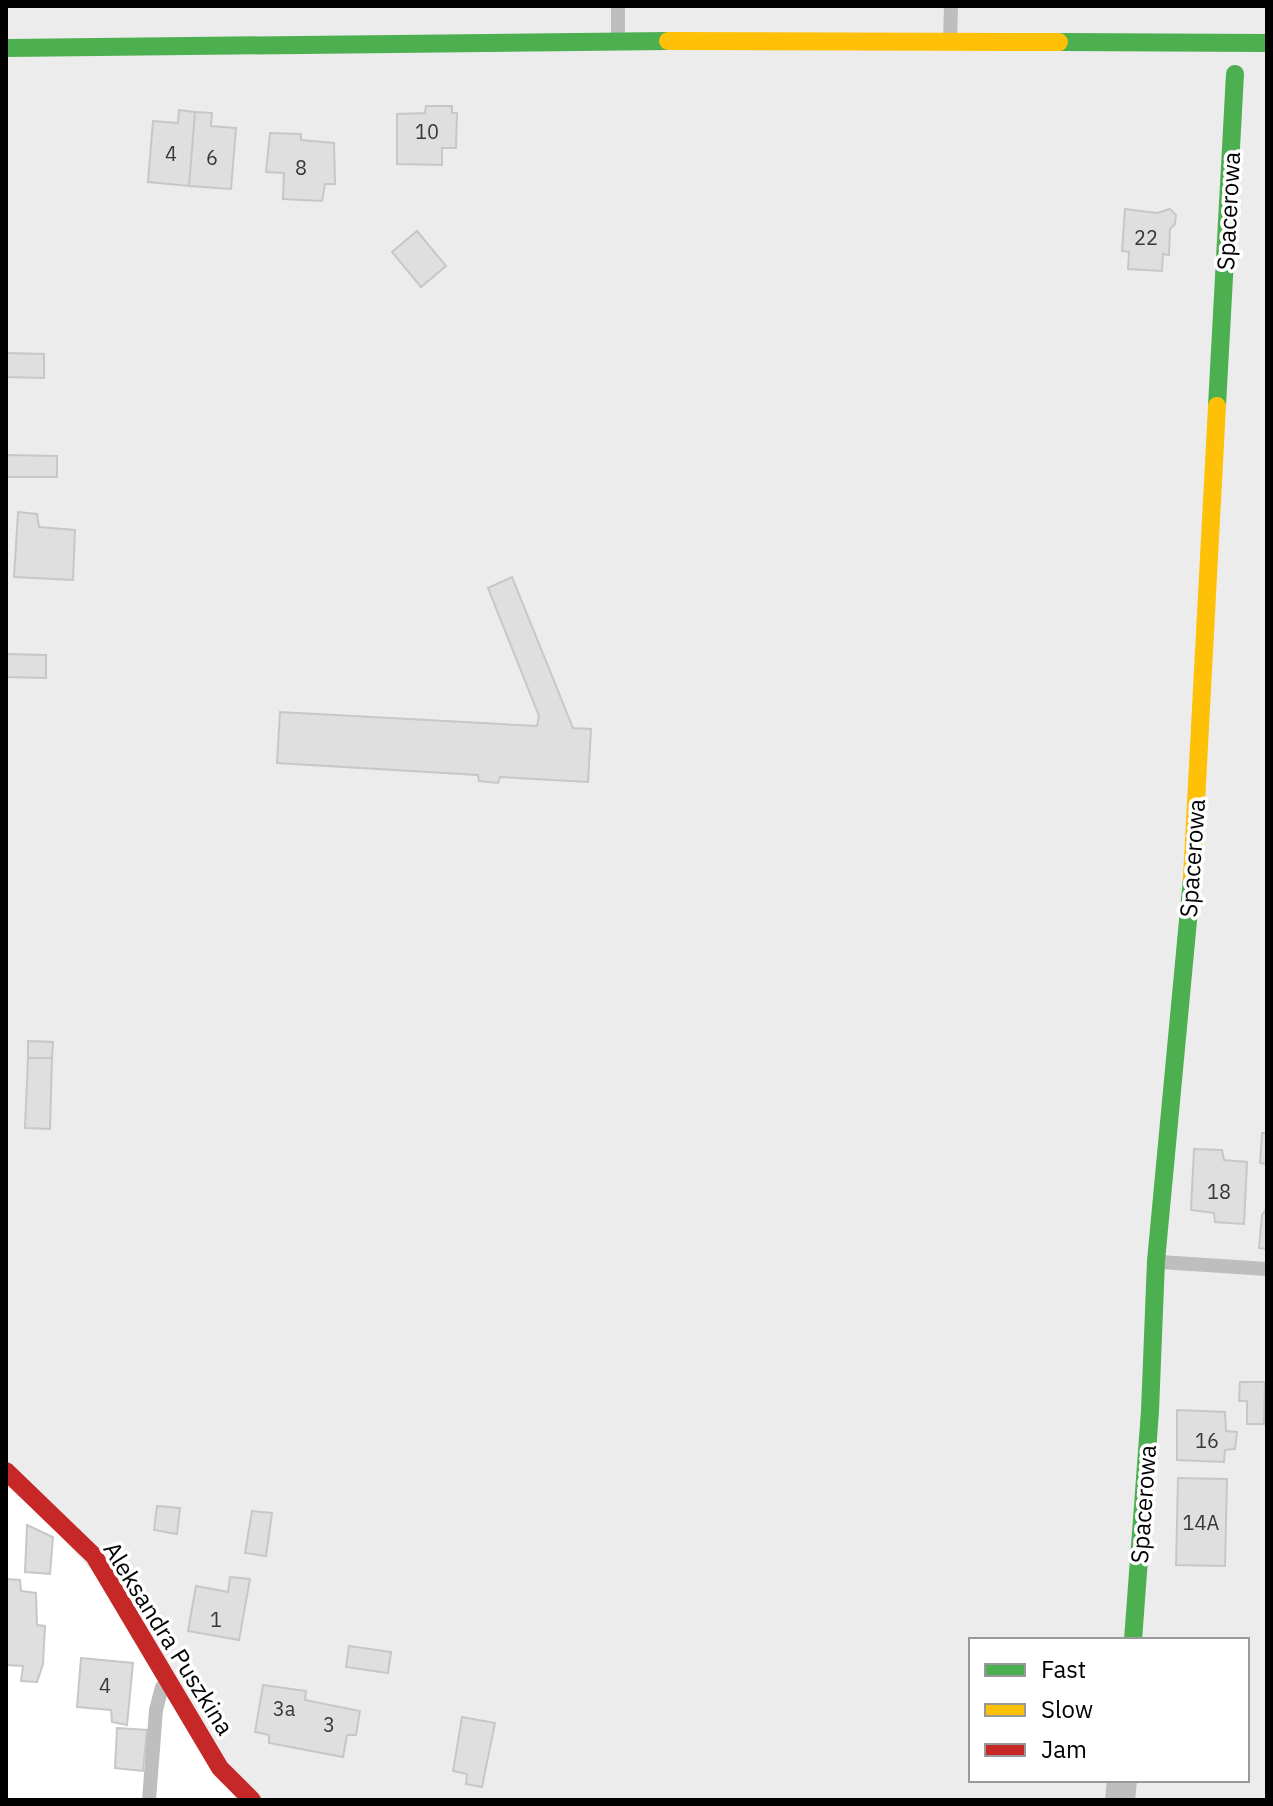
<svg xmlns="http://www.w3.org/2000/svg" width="1273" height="1806" font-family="'IBM Plex Sans',sans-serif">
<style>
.green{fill:#ececec;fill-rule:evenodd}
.building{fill:#dfdfdf;stroke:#c7c7c7;stroke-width:2}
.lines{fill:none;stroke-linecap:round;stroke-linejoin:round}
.lane{stroke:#bebebe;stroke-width:14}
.street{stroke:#bebebe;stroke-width:30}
.fast{stroke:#4caf50;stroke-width:18}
.slow{stroke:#ffc107;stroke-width:18}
.jam{stroke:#c62828;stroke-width:18}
.labels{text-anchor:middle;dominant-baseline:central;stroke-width:7;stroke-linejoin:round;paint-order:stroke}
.number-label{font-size:20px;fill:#383838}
.street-label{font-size:24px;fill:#000;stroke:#fff}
</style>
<rect width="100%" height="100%" fill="#fff"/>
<!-- green -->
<path class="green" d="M6,6H1267V1800H236L126,1609L6,1475ZM971,1640H1247V1780H971Z"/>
<!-- building -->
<path class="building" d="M426,106H452V113H457L456,148H442V165L397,164V114L425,113Z
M179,110L195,112L189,186L148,182L153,121L178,123Z
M195,112L212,113L211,126L236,128L231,189L189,186Z
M270,133L301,134V140L334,143L335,184H325L322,201L283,199L284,173L266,172Z
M1125,209L1157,213L1170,209L1176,215L1175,224L1170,229L1169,255L1163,254L1162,271L1128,269L1129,252L1122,251Z
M417,231L446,266L421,287L392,252Z
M6,353L44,354V378L6,377Z
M6,455L57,456V477H6Z
M18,512L37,514L39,527L75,530L73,580L14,577Z
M512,577L573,728L591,729L588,782L500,777L498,783L479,781L478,775L277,763L280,712L537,726L539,716L488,588Z
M6,654L46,655V678L6,677Z
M28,1041L53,1042L52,1058H28Z
M28,1058H52L50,1129L25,1128Z
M1262,1133H1267V1164L1260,1163Z
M1194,1149L1222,1150L1224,1160L1247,1162L1244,1224L1215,1222L1214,1213L1191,1210Z
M1267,1208V1249L1259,1248L1262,1215Z
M1240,1382H1265L1264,1424H1247V1401H1239Z
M1177,1410L1225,1412L1226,1431L1237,1432L1235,1449L1225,1450L1224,1462L1177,1460Z
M1178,1478L1227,1479L1225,1566L1176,1565Z
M157,1506L180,1508L177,1534L154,1530Z
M252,1511L272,1513L266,1556L245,1553Z
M27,1525L53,1537L50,1574L25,1572Z
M230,1577L250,1579L239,1640L188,1631L196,1586L228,1592Z
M6,1579L20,1580L21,1591L36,1593L37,1625L45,1626L43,1664L37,1682L21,1681L23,1666L6,1665Z
M349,1646L391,1652L388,1673L346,1667Z
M81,1658L133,1663L127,1725L112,1722L111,1710L77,1707Z
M263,1685L306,1691L305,1700L360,1711L356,1735H347L343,1757L269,1743V1735L255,1732Z
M462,1717L495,1723L482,1787L466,1784L467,1774L453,1771Z
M117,1728L147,1730L143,1771L115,1768Z"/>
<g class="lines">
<!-- lane -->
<path class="lane" d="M618,37V6
M950,40L951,6
M1160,1262L1267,1269
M149,1800L156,1710L162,1687"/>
<!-- street -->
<path class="street" d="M1120,1800L1122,1780"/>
<!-- fast -->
<path class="fast" d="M1059,42L1267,43
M6,48L668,41
M1217,406L1235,74
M1133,1640L1150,1411L1156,1261L1192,878"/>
<!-- slow -->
<path class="slow" d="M668,41L1059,42
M1192,878L1217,406"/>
<!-- jam -->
<path class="jam" d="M6,1471L94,1556L220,1768L252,1800"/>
</g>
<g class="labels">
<!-- number labels -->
<g class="number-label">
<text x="427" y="131">10</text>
<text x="171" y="153">4</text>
<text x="212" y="157">6</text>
<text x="301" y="167">8</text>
<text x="1146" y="237">22</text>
<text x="1219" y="1191">18</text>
<text x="1207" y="1440">16</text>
<text x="1201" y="1522">14A</text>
<text x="216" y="1619">1</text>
<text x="105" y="1685">4</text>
<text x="284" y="1708">3a</text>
<text x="329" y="1724">3</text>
</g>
<!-- street labels -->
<g class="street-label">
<text transform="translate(1228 211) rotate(-87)">Spacerowa</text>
<text transform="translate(1192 858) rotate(-86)">Spacerowa</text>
<text transform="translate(1143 1504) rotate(-86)">Spacerowa</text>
<text transform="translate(169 1638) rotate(58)">Aleksandra Puszkina</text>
</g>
</g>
<!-- border -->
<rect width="1273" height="1806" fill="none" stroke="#000000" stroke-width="16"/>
<!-- legend -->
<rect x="969" y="1638" width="280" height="144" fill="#ffffff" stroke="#999999" stroke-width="2"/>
<rect x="985" y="1664" width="40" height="12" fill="#4caf50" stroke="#999999" stroke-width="2"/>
<text x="1041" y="1678" font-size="24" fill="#000000">Fast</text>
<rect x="985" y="1704" width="40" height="12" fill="#ffc107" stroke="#999999" stroke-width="2"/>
<text x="1041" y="1718" font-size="24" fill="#000000">Slow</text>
<rect x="985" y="1744" width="40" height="12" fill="#c62828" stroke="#999999" stroke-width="2"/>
<text x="1041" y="1758" font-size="24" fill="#000000">Jam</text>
</svg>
